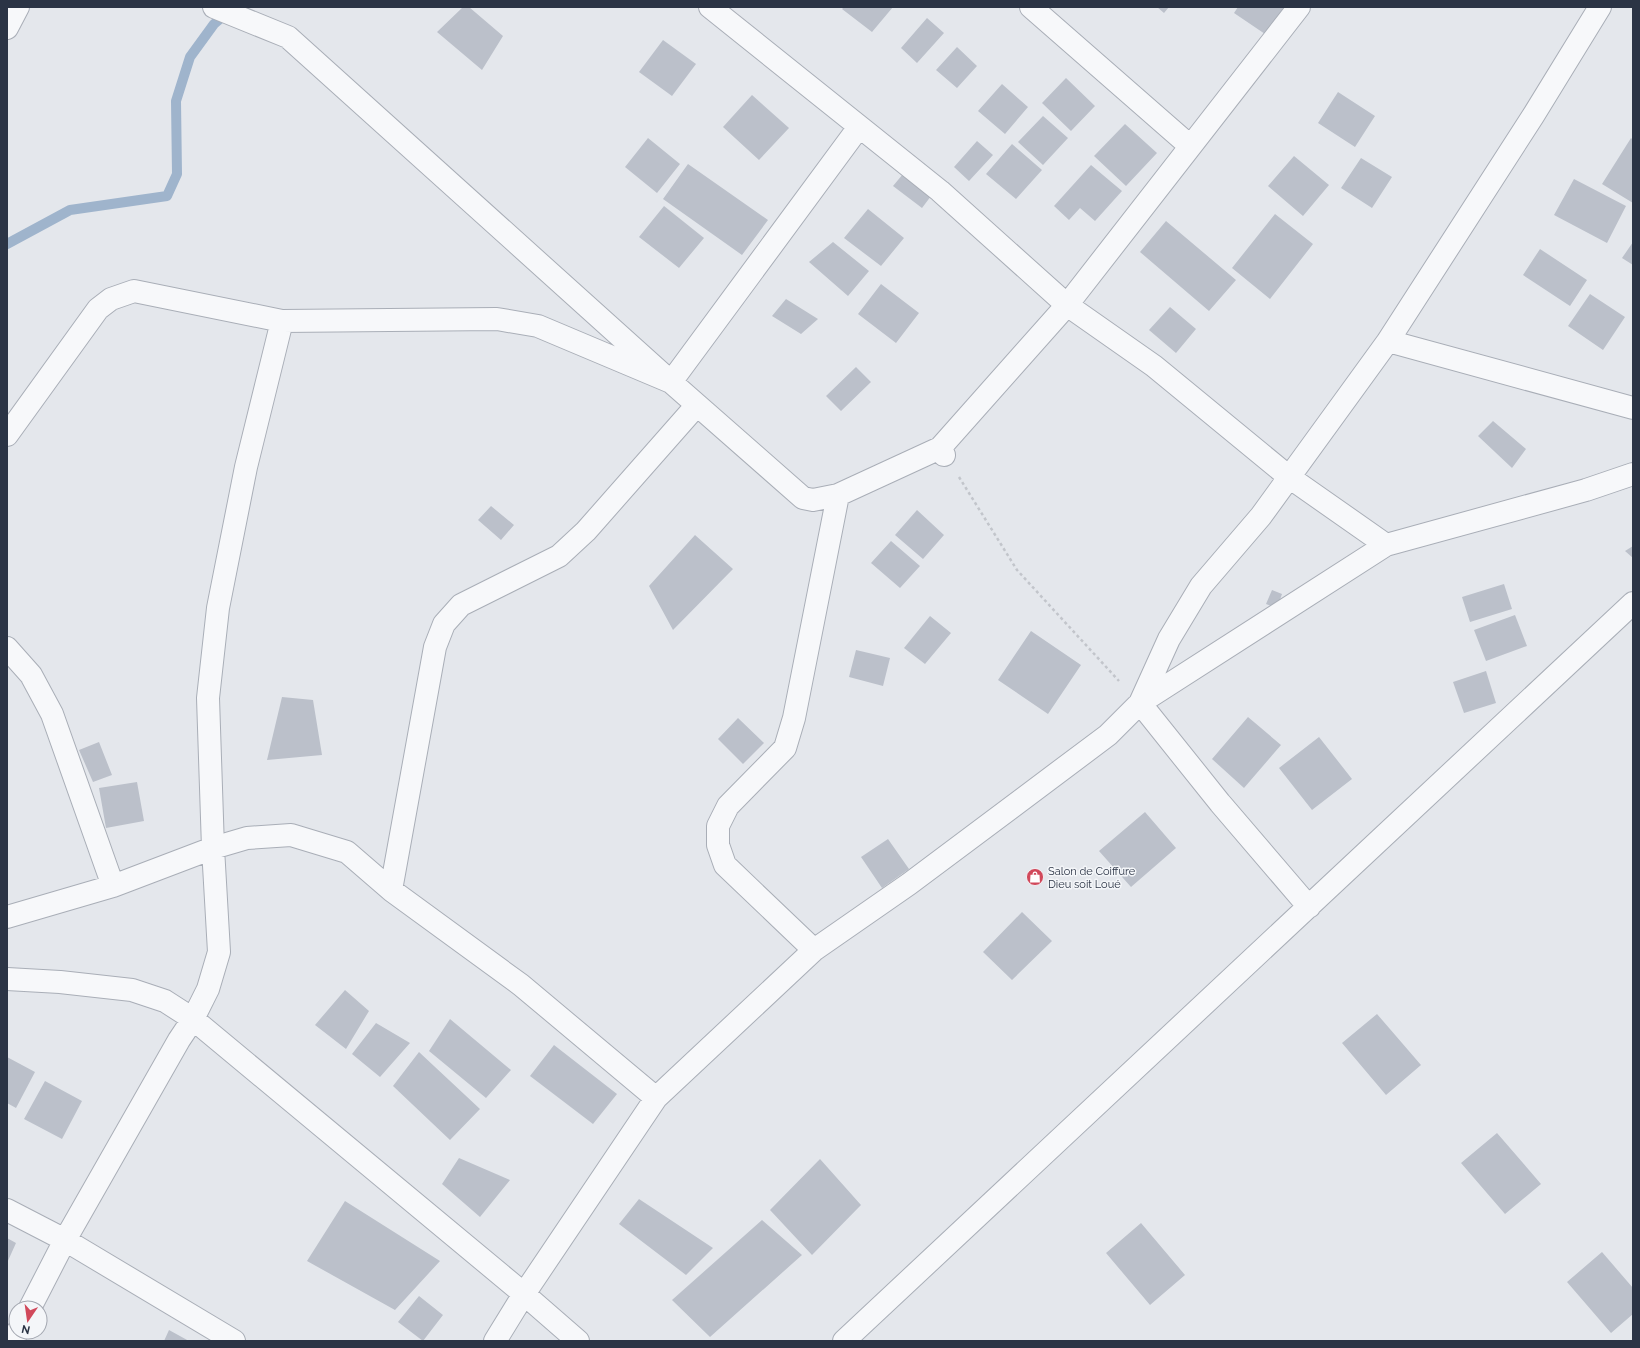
<svg xmlns="http://www.w3.org/2000/svg" width="1640" height="1348" font-family="Raleway,sans-serif">
<style>
.lines{fill:none;stroke-linecap:round;stroke-linejoin:round}
.stream{stroke:#9fb4cc;stroke-width:10}
.building{fill:#bbc0ca}
.minor-casing{stroke:#a9aeb7;stroke-width:24}
.path{stroke:#c2c5cb;stroke-width:2.5;stroke-dasharray:3 3;stroke-linecap:butt}
.minor{stroke:#f7f8fa;stroke-width:22}
.labels{text-anchor:middle;dominant-baseline:central;stroke-width:3;stroke-linejoin:round;paint-order:stroke}
.poi-label{font-size:11px;fill:#2b3445;stroke:#f4f6f9;text-anchor:start}
</style>
<rect width="100%" height="100%" fill="#e4e7ec"/>
<g class="lines">
<!-- stream -->
<path class="stream" d="M7,244L70,210L167,196L177,174L176,101L190,57L214,24L228,12"/>
</g>
<!-- building -->
<path class="building" d="M463,7H469L503,36L482,70L437,32Z
M844,7H893L872,32L842,9Z
M1157,7H1169L1164,13Z
M1238,7H1284L1265,34L1234,13Z
M927,18L944,33L917,63L901,48Z
M663,40L696,64L672,96L639,72Z
M957,47L977,66L957,88L936,70Z
M1066,78L1095,106L1071,131L1042,103Z
M1002,84L1028,107L1005,134L978,111Z
M1338,92L1375,116L1355,147L1318,123Z
M752,95L789,128L759,160L723,127Z
M1043,116L1068,138L1043,165L1018,142Z
M1125,124L1157,153L1126,186L1094,156Z
M648,138L680,164L657,193L625,167Z
M1631,138L1633,140V203L1602,184Z
M977,141L993,155L969,181L954,167Z
M1012,144L1042,170L1016,199L986,174Z
M1294,156L1329,185L1303,216L1268,186Z
M1361,158L1392,177L1372,208L1341,188Z
M688,164L768,220L742,255L663,199Z
M1091,165L1122,191L1095,221L1080,208L1069,220L1054,206Z
M903,174L931,196L922,208L893,186Z
M1574,179L1626,206L1607,243L1554,215Z
M664,206L704,238L679,268L639,237Z
M868,209L904,238L881,266L844,238Z
M1275,214L1313,244L1270,299L1232,268Z
M1166,221L1236,280L1209,311L1140,252Z
M833,242L869,271L848,296L809,262Z
M1633,242V265L1622,258Z
M1540,249L1587,280L1570,306L1523,275Z
M881,284L919,313L896,343L858,314Z
M1590,294L1625,317L1603,350L1568,326Z
M786,299L818,319L801,334L772,316Z
M1170,307L1196,329L1176,353L1149,330Z
M856,367L871,382L841,411L826,396Z
M1493,421L1526,449L1512,468L1478,436Z
M491,506L514,525L501,540L478,520Z
M917,510L944,535L923,559L895,535Z
M695,535L733,569L673,630L649,586Z
M891,541L920,566L900,588L871,563Z
M1633,546V558L1625,551Z
M1504,584L1512,609L1470,622L1462,597Z
M1272,590L1282,594L1277,608L1266,604Z
M1515,615L1527,646L1486,661L1474,630Z
M930,616L951,633L925,664L904,648Z
M1031,631L1081,665L1048,714L998,680Z
M856,650L890,658L883,686L849,677Z
M1486,671L1496,703L1464,713L1453,682Z
M282,697L313,700L322,755L267,760Z
M1248,717L1281,745L1244,788L1212,759Z
M738,718L764,743L743,764L718,739Z
M1319,737L1352,779L1312,810L1279,768Z
M99,742L112,775L93,782L79,750Z
M137,782L144,821L106,828L99,788Z
M1145,812L1176,848L1131,887L1099,851Z
M888,839L909,869L882,888L861,857Z
M1022,912L1052,941L1012,980L983,952Z
M345,990L369,1011L346,1049L315,1025Z
M1377,1014L1421,1065L1386,1095L1342,1043Z
M450,1019L511,1070L486,1098L429,1051Z
M376,1023L410,1043L380,1077L352,1054Z
M554,1045L617,1094L593,1124L530,1076Z
M419,1052L480,1109L450,1140L393,1086Z
M7,1057L35,1072L16,1108L7,1103Z
M45,1081L82,1101L62,1139L24,1119Z
M1497,1133L1541,1184L1505,1214L1461,1163Z
M459,1158L510,1180L480,1217L442,1184Z
M820,1159L861,1205L812,1255L770,1210Z
M639,1199L713,1248L686,1275L619,1224Z
M345,1201L440,1261L395,1310L307,1261Z
M762,1220L802,1255L710,1337L672,1300Z
M1141,1223L1185,1275L1150,1305L1106,1253Z
M7,1238L16,1243L7,1263Z
M1602,1252L1633,1288V1314L1611,1333L1567,1282Z
M419,1296L443,1315L423,1341L398,1322Z
M169,1330L189,1341H164Z"/>
<g class="lines">
<!-- minor casing -->
<g class="minor-casing">
<path id="minor" d="M214,7L288,37L671,382L859,127
M710,7L940,191L1067,305L1154,366L1289,477L1386,545
M1031,7L1190,146
M7,28L18,7
M1388,341L1633,408
M7,435L98,309L111,299L134,291L282,321L497,319L538,326L671,382L803,498L813,500L838,495L940,448L944,455
M940,448L1067,305L1299,7
M7,648L31,675L52,714L113,886
M391,890L435,647L444,624L461,605L559,556L586,531L697,405
M1309,907L1220,803L1140,703L1169,639L1201,586L1261,516L1388,341L1533,116L1600,7
M7,917L113,886L213,848L247,838L291,835L347,852L391,890L521,985L656,1098
M814,950L725,865L718,845V826L728,806L785,748L794,718L838,495
M7,979L60,982L132,990L165,1001L193,1019L524,1294L578,1341
M7,1210L65,1240L234,1341
M30,1308L65,1240L179,1040L193,1019L208,989L219,952L213,848L208,698L218,608L246,467L282,321
M13,1341L17,1332
M495,1341L524,1294L656,1098L814,950L909,884L1108,735L1140,703L1386,545L1586,490L1633,474
M844,1341L1633,603"/>
</g>
<!-- path -->
<path class="path" d="M959,477L1017,570L1119,681"/>
<!-- minor -->
<use href="#minor" class="minor"/>
</g>
<!-- icons -->
<defs>
<g id="shop-disc" transform="scale(0.9)"><circle r="9.5" fill="#d1495b" stroke="#f4f6f9"/><path d="M-5-2.5h2.3a2.7 3.5 0 0 1 5.4 0H5L5.5 6h-11ZM-1.5-2.5h3a1.5 2.3 0 0 0-3 0Z" fill="#fff"/></g>
</defs>
<g fill-rule="evenodd">
<use href="#shop-disc" x="1035" y="877"/>
</g>
<g class="labels">
<!-- poi labels -->
<g class="poi-label">
<text x="1048" y="871">Salon de Coiffure<tspan x="1048" dy="13">Dieu soit Loué</tspan></text>
</g>
</g>
<!-- border -->
<rect width="1640" height="1348" fill="none" stroke="#2b3445" stroke-width="16"/>
<!-- north arrow -->
<g transform="translate(28 1320) rotate(193)"><circle r="19" fill="#f4f6f9" stroke="#a4a8b1"/>
<path d="M0-3L7 15L0 10L-7 15Z" fill="#d1495b"/>
<text y="-6" font-size="11" font-weight="bold" text-anchor="middle" fill="#2b3445">N</text>
</g>
</svg>
